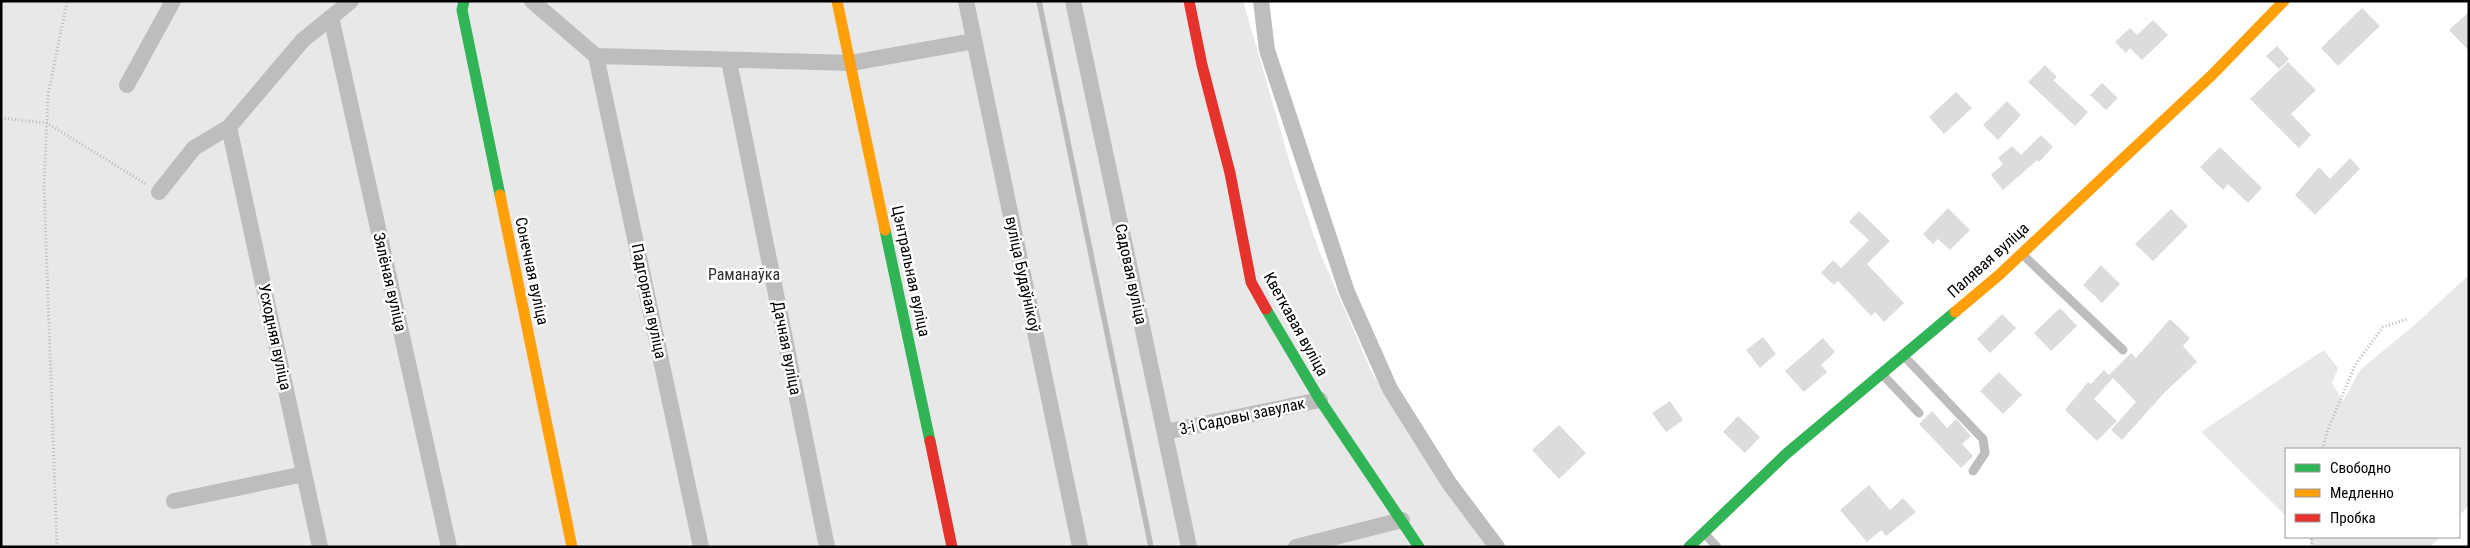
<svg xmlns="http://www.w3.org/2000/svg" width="2470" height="548" font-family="'Roboto Condensed',sans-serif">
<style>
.green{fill:#e8e8e8}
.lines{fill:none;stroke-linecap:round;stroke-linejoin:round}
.stream{stroke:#bababa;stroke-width:5.5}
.building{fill:#dcdcdc}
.path{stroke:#b8b8b8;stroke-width:3;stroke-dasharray:1 2.5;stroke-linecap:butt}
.lane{stroke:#bdbdbd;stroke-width:9}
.street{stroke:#bdbdbd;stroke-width:16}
.fast{stroke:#30b455;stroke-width:11}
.slow{stroke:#ff9f0a;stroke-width:11}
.jam{stroke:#e5322d;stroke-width:11}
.labels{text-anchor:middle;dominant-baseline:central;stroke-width:5;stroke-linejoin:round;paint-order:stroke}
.street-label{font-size:16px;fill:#000;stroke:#fff}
.park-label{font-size:16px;fill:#2d2d2d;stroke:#fff}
</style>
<rect width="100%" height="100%" fill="#fff"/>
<!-- green -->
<path class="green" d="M1,1H1243L1292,170L1318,248L1372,373L1488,547H1Z
M2469,275V505L2459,516V449H2286V516L2201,432L2324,350L2338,368L2332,383L2343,401L2360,370L2411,328Z
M2308,537H2440L2430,547H2311V540Z"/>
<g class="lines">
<!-- stream -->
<path class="stream" d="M1039,1L1151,547"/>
</g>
<!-- building -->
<path class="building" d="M2362,8L2380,26L2338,66L2321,48Z
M2469,12V51L2449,30Z
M2153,20L2168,35L2142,60L2130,48L2126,53L2115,42L2130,28L2137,35Z
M2277,46L2289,59L2279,69L2266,56Z
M2288,62L2316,90L2291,114L2311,135L2299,148L2250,99Z
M2045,65L2057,77L2053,80L2088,112L2075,126L2028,82Z
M2102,83L2118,98L2106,110L2090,95Z
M1956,92L1972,108L1944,134L1929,117Z
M2007,101L2021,115L1998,140L1983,125Z
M2041,135L2053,147L2039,162L2037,160L2003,190L1991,175L2003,164L1998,158L2012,146L2021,155Z
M2220,147L2262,188L2248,203L2228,184L2223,190L2200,167Z
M2350,158L2360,169L2315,215L2295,195L2319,167L2330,179Z
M1948,208L1970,230L1950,250L1938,239L1933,244L1923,234Z
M2171,209L2188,226L2153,261L2135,244Z
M1859,211L1890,241L1867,264L1904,303L1884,322L1875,312L1871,316L1838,281L1834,285L1821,273L1833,260L1841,268L1869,240L1849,222Z
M2101,265L2120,284L2102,303L2083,285Z
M2060,308L2077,326L2051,351L2034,333Z
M2002,314L2016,328L1990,353L1977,339Z
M2170,319L2190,338L2183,346L2197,362L2164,393L2122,440L2111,430L2136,402L2113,378L2094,399L2117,421L2097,441L2065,410L2088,382L2091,384L2104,370L2112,378L2109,375L2131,353L2136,358Z
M1763,337L1776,354L1760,368L1746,350Z
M1823,338L1835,352L1821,365L1827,372L1804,392L1785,371Z
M1999,372L2022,395L2003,414L1980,391Z
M1670,401L1683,420L1666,432L1652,413Z
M1932,411L1947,428L1956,419L1971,436L1962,444L1973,456L1961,468L1919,424Z
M1738,416L1760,437L1745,453L1723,432Z
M1559,425L1586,453L1559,479L1532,450Z
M1869,485L1890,510L1903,498L1916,512L1886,536L1881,530L1867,542L1840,510Z"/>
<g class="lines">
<!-- path -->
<path class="path" d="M1,118L47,123L146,184
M2323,449L2327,432L2355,365L2383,327L2407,319
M57,547L44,186L48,95L67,1
M2311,547L2312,537"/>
<!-- lane -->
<path class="lane" d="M2022,254L2123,350
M1903,355L1983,439L1985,453L1973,471
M1881,373L1919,413
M1704,533L1717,547"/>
<!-- street -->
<path class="street" d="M532,1L596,56L851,63L974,41
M966,1L1080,547
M1073,1L1189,547
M1261,1L1267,50L1347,292L1390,389L1449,483L1497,547
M331,17L449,547
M596,56L701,547
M729,61L827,547
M127,85L173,1
M229,127L320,547
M159,192L194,148L229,127L303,40L351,1
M1165,432L1320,400
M174,501L304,474
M1296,547L1402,520"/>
<!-- fast -->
<path class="fast" d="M464,1L462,10L500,195
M885,230L930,441
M1266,309L1320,400L1419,547
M1689,547L1786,454L1955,312"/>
<!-- slow -->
<path class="slow" d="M837,1L885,230
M500,195L572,547
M1955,312L1999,275L2212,75L2284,1"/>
<!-- jam -->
<path class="jam" d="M1189,1L1202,65L1230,173L1251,282L1266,309
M930,441L952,547"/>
</g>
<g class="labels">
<!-- street labels -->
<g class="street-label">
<text transform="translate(1988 260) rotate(-42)">Палявая вуліца</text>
<text transform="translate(532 271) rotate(78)">Сонечная вуліца</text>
<text transform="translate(911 271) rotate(78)">Цэнтральная вуліца</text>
<text transform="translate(1023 274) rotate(78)">вуліца Будаўнікоў</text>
<text transform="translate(1131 274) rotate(78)">Садовая вуліца</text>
<text transform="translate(390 282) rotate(77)">Зялёная вуліца</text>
<text transform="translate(649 301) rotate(78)">Падгорная вуліца</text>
<text transform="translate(1296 324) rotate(61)">Кветкавая вуліца</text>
<text transform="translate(275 337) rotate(78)">Усходняя вуліца</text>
<text transform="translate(787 348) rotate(79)">Дачная вуліца</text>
<text transform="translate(1242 416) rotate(-12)">3-і Садовы завулак</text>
</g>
<!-- park labels -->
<g class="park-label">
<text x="744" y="274">Раманаўка</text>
</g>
</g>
<!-- border -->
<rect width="2470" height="548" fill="none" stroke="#000000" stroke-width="5"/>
<!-- legend -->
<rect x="2285" y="448" width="175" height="90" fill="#ffffff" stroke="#999999"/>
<rect x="2295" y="464" width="25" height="8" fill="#30b455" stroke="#999999"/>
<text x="2330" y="473" font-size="15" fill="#000000">Свободно</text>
<rect x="2295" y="489" width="25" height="8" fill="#ff9f0a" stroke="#999999"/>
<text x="2330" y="498" font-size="15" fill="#000000">Медленно</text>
<rect x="2295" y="514" width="25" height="8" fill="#e5322d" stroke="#999999"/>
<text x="2330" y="523" font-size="15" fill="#000000">Пробка</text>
</svg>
